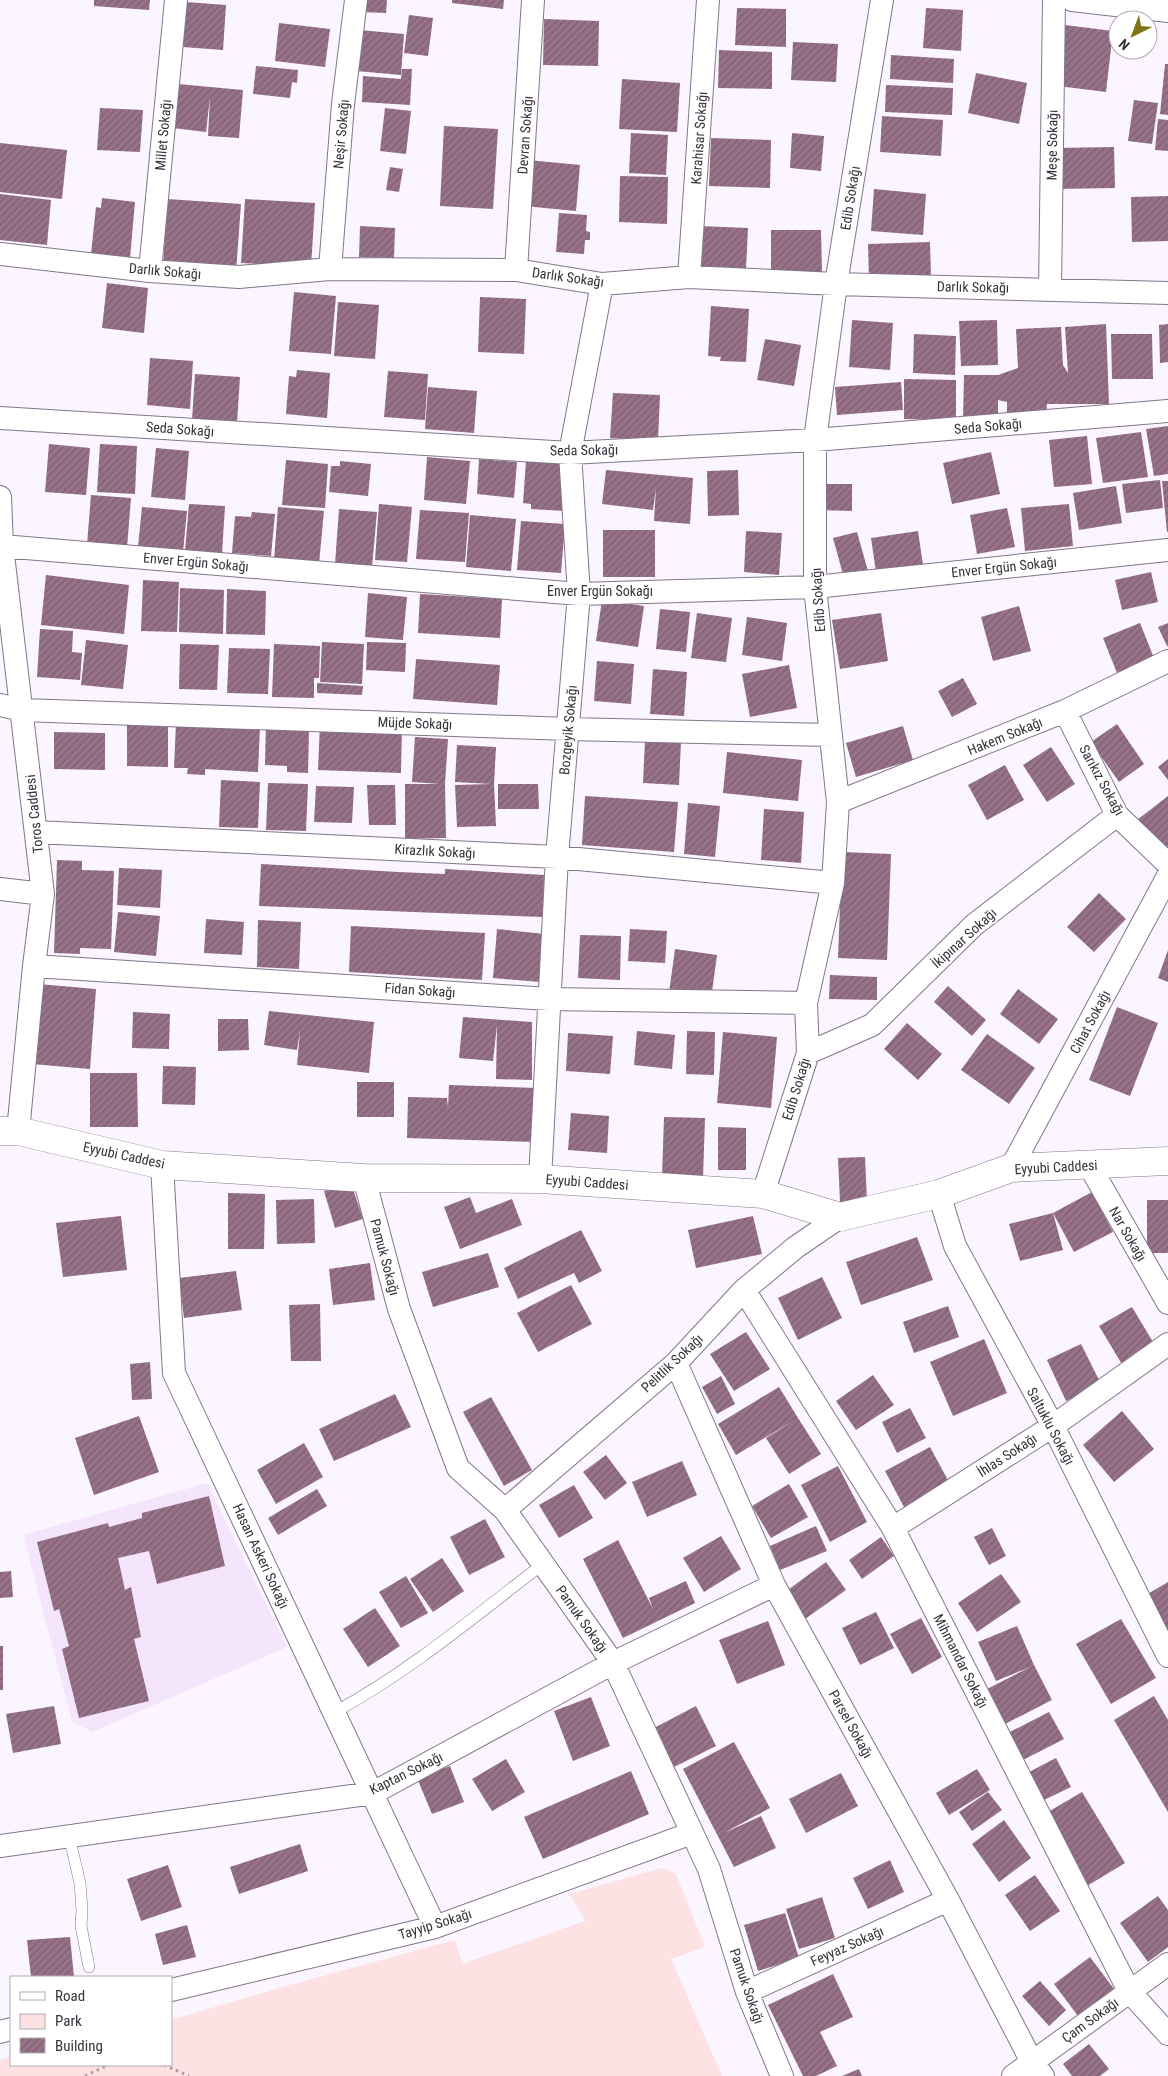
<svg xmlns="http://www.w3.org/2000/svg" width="1168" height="2076" font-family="'Roboto Condensed',sans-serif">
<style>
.built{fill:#f4e5fc}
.green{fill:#fee1e3}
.building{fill:url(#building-hatch)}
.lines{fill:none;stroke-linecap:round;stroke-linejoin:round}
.service-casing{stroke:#83768a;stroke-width:12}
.minor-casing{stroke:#83768a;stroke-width:24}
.tertiary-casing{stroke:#83768a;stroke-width:29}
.path{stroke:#a7a1aa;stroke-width:3;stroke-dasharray:2.5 4;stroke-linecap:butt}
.service{stroke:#fff;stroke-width:11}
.minor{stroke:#fff;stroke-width:22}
.tertiary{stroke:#fff;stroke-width:28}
.labels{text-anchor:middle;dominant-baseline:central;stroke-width:4;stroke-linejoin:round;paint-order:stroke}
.street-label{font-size:14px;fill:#38323b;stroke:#fff}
</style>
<defs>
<pattern id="building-hatch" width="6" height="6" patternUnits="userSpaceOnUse" patternTransform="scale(1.25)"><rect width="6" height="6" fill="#977288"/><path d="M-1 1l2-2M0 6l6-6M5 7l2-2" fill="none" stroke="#7c5e70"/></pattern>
</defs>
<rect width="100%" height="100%" fill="#faf5fe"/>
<!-- built -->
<path class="built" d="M207,1483L287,1647L92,1732L72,1721L23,1535Z"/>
<!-- green -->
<path class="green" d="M662,1868L676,1874L705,1947L671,1959L722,2076H0V2060L11,2057V2065H171V2020L286,1986L455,1940L462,1964L585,1921L570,1894Z"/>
<!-- building -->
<path class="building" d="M94,0H150L149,10L94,6Z
M361,0H387L386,13L361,12Z
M452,0H504L503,9L452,3Z
M186,2L226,5L223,50L183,47Z
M737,8L786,9V47L735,45Z
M926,8L963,10L961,51L923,48Z
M409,15L433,18L428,56L404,53Z
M544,19L599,21L598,66L543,65Z
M279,23L330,29L325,67L275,61Z
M1065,25L1113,31L1106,92L1058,86Z
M359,30L404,34L401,75L356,71Z
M793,42L838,44L836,82L791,80Z
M719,50L772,52V89L718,88Z
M891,55L954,59L953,83L890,79Z
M1165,64H1168V115L1160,114Z
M256,66L298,70L297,83L292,82L290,98L253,94Z
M402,69H412L410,105L362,102L363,76L401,79Z
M976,73L1027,83L1019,124L968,113Z
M622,79L680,83L677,132L619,129Z
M178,84L243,90L239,138L208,136L210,97L206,132L173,128Z
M886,85L953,88L952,115L885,112Z
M1134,100L1158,103L1152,144L1128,141Z
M100,108L143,110L140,152L97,150Z
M385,108L411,111L406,154L380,151Z
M882,116L943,120L941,156L880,152Z
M1158,119L1168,120V151L1155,150Z
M444,126L498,129L493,209L440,206Z
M631,133L668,135L666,175L629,173Z
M792,133L824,136L821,171L790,168Z
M711,138L771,140L770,188L709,186Z
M0,143L67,150L62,199L0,192Z
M1114,147L1115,188L1056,189L1055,148Z
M528,160L580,165L576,211L524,206Z
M390,167L403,169L399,192L386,190Z
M620,176L668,177L667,224L619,222Z
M874,189L926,194L923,235L871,231Z
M0,194L51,200L47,245L0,240Z
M1168,196V241L1132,242L1131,197Z
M102,198L135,202L130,258L91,254L96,207L101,208Z
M167,199L241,204L236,272L163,267Z
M245,199L315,203L311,267L241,263Z
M559,213L587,215L586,231L590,232V240H585L584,254L556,252Z
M360,226L395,228L394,258L359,257Z
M699,226L748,228L746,269L697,267Z
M771,230H821L822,272H771Z
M930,242L931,278L869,279L868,244Z
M107,283L148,288L144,333L102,328Z
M294,292L336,296L331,354L289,351Z
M480,297L526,299L524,354L478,352Z
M338,302L379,305L375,359L334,356Z
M711,306L749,309L746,362L720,361L721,357L708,356Z
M852,320L893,323L890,370L849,367Z
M997,320L998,365L961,366L959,321Z
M1106,324L1109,404H1047L1046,416L1007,417V402L998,400V420L963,419L964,375H998L1018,368L1016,329L1061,327L1063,365L1068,373L1065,327Z
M1168,324V362L1160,363L1159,325Z
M914,334L956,336L955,375L913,373Z
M1111,334H1152L1153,379H1112Z
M765,339L801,345L794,386L757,380Z
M150,358L193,361L190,409L147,405Z
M297,370L330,373L327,418L286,414L289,376L296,377Z
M388,371L428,374L425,420L384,417Z
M195,374L240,377L237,423L192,420Z
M904,379L956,380V420L904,419Z
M901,382L903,410L837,415L835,387Z
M428,387L477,391L474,433L425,429Z
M613,393L660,395L658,441L610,438Z
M1168,426V474L1154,476L1146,429Z
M1141,432L1148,477L1103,483L1096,438Z
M1087,436L1092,484L1054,487L1049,440Z
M49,444L90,448L86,495L45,492Z
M100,444L137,446L135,494L97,492Z
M156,448L189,451L185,500L151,497Z
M991,452L1000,494L952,504L943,463Z
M427,457L470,461L466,504L424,500Z
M479,459L517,462L514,498L477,494Z
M286,460L328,464L325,508L282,505Z
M340,461L371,464L368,496L329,492L331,466H340Z
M526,461L568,464L564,511L531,509V504L523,503Z
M606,470L693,478L690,524L654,521L656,488L653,510L602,504Z
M738,470L739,515L708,516L707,471Z
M1160,480L1163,508L1126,513L1122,484Z
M1162,481H1168V532H1167Z
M819,484H852V511L818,510Z
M1116,486L1122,523L1079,530L1073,493Z
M91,495L131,498L127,548L87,545Z
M189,504L225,506L222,554L185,551Z
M379,504L412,507L407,562L375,560Z
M1069,504L1073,546L1025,551L1021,508Z
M142,507L187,511L183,552L138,547Z
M278,507L324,511L319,564L274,560Z
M1007,508L1015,547L977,554L970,515Z
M339,509L377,512L372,567L335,564Z
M420,510L469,513L465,562L416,559Z
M252,512L275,514L271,556L232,553L235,516L251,517Z
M470,515L516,519L511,571L466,567Z
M521,521L565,524L561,573L517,570Z
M603,530H655V577H603Z
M746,531L782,533L779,575L744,572Z
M918,531L923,565L876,572L871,538Z
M857,532L868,571L844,578L833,538Z
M1151,572L1158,602L1122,610L1115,580Z
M46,575L129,585L124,634L41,625Z
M143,580L179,582L177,632L141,631Z
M180,588L224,590L223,634L179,632Z
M227,589L266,591L265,635L226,634Z
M368,593L407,597L403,640L365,637Z
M420,594L502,599L500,638L418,633Z
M602,600L644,606L638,647L596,641Z
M1019,606L1031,651L993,661L981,617Z
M660,609L690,612L686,652L656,649Z
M697,613L732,618L726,662L691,658Z
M881,613L888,661L840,669L832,620Z
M747,617L787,623L782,661L742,655Z
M1140,623L1154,658L1117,673L1103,638Z
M1168,623V646H1167L1158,627Z
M40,629L73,631L72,652L82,653L80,680L37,677Z
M86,640L128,645L123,689L81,685Z
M322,642L364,644L362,684L320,682Z
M367,642L406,643L405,672L366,670Z
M180,644L219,645L217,690L179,689Z
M274,644L320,646L319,678H314V698L272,697Z
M229,648L270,649L268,694L227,693Z
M416,659L500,665L497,705L413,699Z
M597,661L634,664L631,704L594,701Z
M789,665L797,708L750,717L742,674Z
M653,669L687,672L684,716L650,714Z
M963,678L977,704L952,717L938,691Z
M317,683L363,686L362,695L317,693Z
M127,720H168V767L127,766Z
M266,722L309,729L308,773L287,772V766L265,765Z
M176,723L260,727L258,772L205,769V775L187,774L188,768H174Z
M320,723L402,726L401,773L318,770Z
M1117,724L1144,764L1119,782L1091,742Z
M903,726L913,760L856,777L846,743Z
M54,732L105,733V770L54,769Z
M415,737L448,739L445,784L446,838L405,839V784H440L412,782Z
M645,740L681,742L679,785L643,783Z
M457,745L496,747L494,784L496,826L457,827L455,785L492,784L455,782Z
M1051,747L1075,784L1047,802L1023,765Z
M727,752L802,760L798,801L723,793Z
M1168,759V780L1158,767Z
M1005,765L1024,800L987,820L968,785Z
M221,780L260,782L258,828L219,827Z
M268,783L308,784L306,831L266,830Z
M498,784H538L539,809H498Z
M367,785H395L396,825H369Z
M316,786L354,787L352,823L314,822Z
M585,796L678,802L674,852L582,845Z
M1168,796V847L1162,852L1137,820Z
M688,803L720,806L715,857L684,854Z
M764,809L804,812L801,863L761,860Z
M842,852L891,854L887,960L838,958Z
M57,860L82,861V870L114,871L111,949L80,948V954L54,953Z
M261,864L398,872L445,874V869L544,875L543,917L259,906Z
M119,868L162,870L160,908L117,905Z
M1099,893L1126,919L1094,952L1067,927Z
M118,912L160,916L156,956L114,952Z
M206,919L244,922L242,955L204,953Z
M258,920L301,922L299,969L257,967Z
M351,926L485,933L482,980L349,972Z
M497,929L545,934L540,982L493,978Z
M630,929L667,931L665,963L628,961Z
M580,935L621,936L620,980L578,978Z
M675,949L717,955L711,999L669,993Z
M1168,950V982L1158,978Z
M830,975L877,977V1000L829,999Z
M38,984L96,989L90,1069L32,1064Z
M948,986L986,1020L972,1036L934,1002Z
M1018,989L1058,1019L1039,1044L1000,1014Z
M1117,1007L1158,1023L1130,1096L1089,1080Z
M269,1011L374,1022L369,1073L297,1065L300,1031L297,1050L264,1045Z
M133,1012L170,1014L169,1049L132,1048Z
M463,1017L532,1022V1080L496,1079L497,1025L493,1061L459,1058Z
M218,1019H248L249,1050L218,1051Z
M907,1023L942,1054L918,1080L884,1049Z
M637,1031L675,1035L672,1069L634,1065Z
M687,1031L715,1032L714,1075L686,1074Z
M723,1032L777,1037L771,1108L717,1103Z
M568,1033L613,1036L610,1074L566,1071Z
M987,1034L1035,1068L1009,1104L961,1070Z
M163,1066L196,1067L195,1105L162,1104Z
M90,1073H137L138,1127H90Z
M357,1082H394V1117H357Z
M449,1085L537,1088L535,1142L407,1138L408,1097L447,1098L448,1108Z
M571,1113L609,1116L607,1153L568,1150Z
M664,1117L705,1118L703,1178L662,1177Z
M718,1127L746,1128V1170H718Z
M865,1157L867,1201L840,1202L838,1158Z
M351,1183L363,1219L335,1228L324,1191Z
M1092,1192L1113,1232L1074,1252L1053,1213L1063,1250L1020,1261L1009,1224L1053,1213Z
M228,1193L265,1194L264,1249H228Z
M470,1197L476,1213L512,1199L522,1225L460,1249L444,1207Z
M314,1199L315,1243L277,1244L276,1200Z
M1147,1200H1168V1253H1147Z
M121,1216L127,1270L63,1277L56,1223Z
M753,1216L762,1254L696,1268L688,1230Z
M581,1230L602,1271L579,1283L574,1273L518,1299L504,1268Z
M917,1237L933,1280L861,1305L846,1262Z
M488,1253L499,1287L433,1307L422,1272Z
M370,1263L375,1300L333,1305L329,1269Z
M236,1271L242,1310L184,1318L179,1278Z
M822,1277L842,1318L798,1340L778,1298Z
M571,1285L592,1324L538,1352L517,1313Z
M320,1304L321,1361H291L289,1305Z
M948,1306L959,1337L914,1353L903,1322Z
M1132,1307L1156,1347L1123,1366L1099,1326Z
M746,1332L770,1369L734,1391L710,1354Z
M984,1339L1007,1393L953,1416L930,1362Z
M1081,1344L1101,1384L1066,1401L1047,1360Z
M150,1362L152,1399L132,1400L130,1364Z
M873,1375L894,1405L856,1430L836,1401Z
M721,1376L735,1404L717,1414L702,1387Z
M779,1387L798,1418L736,1455L718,1424Z
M395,1394L411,1427L334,1461L319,1429Z
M491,1397L532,1470L504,1486L463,1412Z
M910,1408L926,1438L897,1453L882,1422Z
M1122,1411L1154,1449L1114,1482L1083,1445Z
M139,1416L159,1472L94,1495L75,1438Z
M798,1418L821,1454L789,1474L766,1438Z
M304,1443L323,1477L276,1504L257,1470Z
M930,1447L950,1484L905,1509L885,1471Z
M606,1455L627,1483L605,1500L583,1472Z
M682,1461L697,1495L647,1517L632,1482Z
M838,1466L867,1522L830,1542L801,1485Z
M789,1484L808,1517L771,1538L752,1506Z
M574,1485L593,1518L559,1538L539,1505Z
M317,1489L327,1506L278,1535L268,1518Z
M209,1496L225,1566L157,1584L149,1551L118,1558L125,1590L131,1587L141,1637L134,1639L149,1701L79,1718L62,1649L69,1646L59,1609L54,1611L37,1542L108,1523L109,1527L142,1518V1513Z
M485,1519L505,1557L469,1575L450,1537Z
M816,1526L827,1551L780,1570L770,1546Z
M992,1528L1006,1556L989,1565L974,1537Z
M721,1536L741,1569L704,1592L683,1558Z
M881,1537L894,1556L862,1579L849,1560Z
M618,1540L653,1609L649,1598L686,1581L695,1603L623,1638L583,1559Z
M442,1558L464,1591L433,1612L410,1579Z
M826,1562L846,1590L805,1619L785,1592Z
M11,1571L13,1597L0,1598V1572Z
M1001,1574L1021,1602L977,1632L958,1603Z
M406,1576L428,1613L401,1628L379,1592Z
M1168,1582V1634L1141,1598Z
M375,1608L400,1646L368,1667L343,1629Z
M876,1612L894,1648L860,1665L842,1628Z
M921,1618L942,1657L912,1674L890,1634Z
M1121,1619L1156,1678L1111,1704L1076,1644Z
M768,1621L785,1665L737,1684L719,1640Z
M1017,1626L1034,1665L1052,1700L1005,1724L987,1689L1030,1667L996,1681L978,1642Z
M0,1646H3V1690H0Z
M1154,1696L1168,1720V1812L1114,1720Z
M591,1697L610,1746L573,1761L554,1711Z
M54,1706L61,1744L13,1753L6,1714Z
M696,1706L716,1746L674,1767L654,1728Z
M1049,1712L1064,1739L1021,1761L1006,1734Z
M734,1742L770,1808L724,1833L761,1816L776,1848L734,1867L683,1769Z
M1056,1758L1071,1787L1044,1800L1029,1772Z
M506,1759L525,1792L492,1811L472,1779Z
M450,1766L464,1802L432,1814L417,1778Z
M977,1769L990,1790L949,1815L936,1793Z
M631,1771L649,1814L543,1859L524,1817Z
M841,1773L858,1806L806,1833L789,1799Z
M988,1792L1002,1810L972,1831L959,1812Z
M1082,1792L1125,1863L1087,1886L1043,1815Z
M1004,1820L1031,1858L999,1882L972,1844Z
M300,1844L308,1871L239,1894L230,1867Z
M890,1860L904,1892L868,1909L853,1878Z
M168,1865L182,1907L141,1921L127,1879Z
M1035,1875L1060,1911L1030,1931L1005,1895Z
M1158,1896L1168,1910V1947L1148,1962L1120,1923Z
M822,1897L835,1938L799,1949L786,1909Z
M785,1913L799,1958L758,1971L744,1925Z
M187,1925L196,1957L163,1965L155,1934Z
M70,1937L74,1977H31L27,1940Z
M1090,1957L1114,1989L1078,2016L1054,1984Z
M833,1974L853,2017L820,2032L837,2066L816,2076H803L768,2005Z
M1040,1981L1066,2010L1049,2026L1022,1996Z
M1089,2044L1109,2069L1100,2076H1072L1063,2064Z
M859,2069L862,2076H842Z"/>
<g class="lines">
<!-- service casing -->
<g class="service-casing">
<path id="service" d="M335,1712C410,1671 475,1616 543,1564
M69,1836L80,1883L82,1910L81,1926L89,1967"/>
</g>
<!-- minor casing -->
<g class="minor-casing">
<path id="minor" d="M1072,0L1168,11
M0,254L150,271L239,277L330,269L516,270L602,284L689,277L836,284L1168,293
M330,269L343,104L356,0
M516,270L533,0
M150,271L176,0
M689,277L708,0
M1050,289L1054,0
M0,418L570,453L815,440L1168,411
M0,497L2,546L43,894L34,966L18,1131
M2,546L579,594L815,587L1168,550
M0,705L22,710L569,729L831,735
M1065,711L1117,815L1168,864
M838,802L1065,711L1168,661
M36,832L557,857L833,883
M0,889L43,894
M34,966L549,999L806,1003
M808,1053L872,1025L974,925L1117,815
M162,1165L174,1373L435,1927
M1089,1165L1168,1303
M1011,1168L1168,876
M364,1178L399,1309L458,1468L505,1510L613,1663L709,1869L747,1992L782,2076
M540,1179L557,857L579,594L570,453L602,284
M763,1194L808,1053L806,1003L833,883L838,802L815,587V440L836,284L882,0
M939,1194L955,1246L1053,1426L1168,1656
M744,1290L893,1528L1129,1991L1168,2034
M676,1363L774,1585L948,1900L1032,2062L1043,2076
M505,1510L676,1363L744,1290L796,1247L840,1217
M893,1528L1053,1426L1168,1344
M0,1846L373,1793L613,1663L774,1585
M171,1990L435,1927L692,1833
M747,1992L948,1900
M0,2032L11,2029
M1013,2076L1168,1964"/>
</g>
<!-- tertiary casing -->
<g class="tertiary-casing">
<path id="tertiary" d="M0,1131H18L162,1165L364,1178L540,1179L763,1194L840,1217L939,1194L1011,1168L1168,1161"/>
</g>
<!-- path -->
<path class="path" d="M164,2065L189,2076
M85,2076L108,2065"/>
<!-- service -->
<use href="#service" class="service"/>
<!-- minor -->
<use href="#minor" class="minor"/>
<!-- tertiary -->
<use href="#tertiary" class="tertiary"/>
</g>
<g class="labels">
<!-- street labels -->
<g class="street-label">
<text transform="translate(341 134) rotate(-85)">Neşir Sokağı</text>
<text transform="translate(163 135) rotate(-85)">Millet Sokağı</text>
<text transform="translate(525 135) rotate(-86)">Devran Sokağı</text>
<text transform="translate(699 138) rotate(-86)">Karahisar Sokağı</text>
<text transform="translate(1052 145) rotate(-89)">Meşe Sokağı</text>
<text transform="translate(850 198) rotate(-81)">Edib Sokağı</text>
<text transform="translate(165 271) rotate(5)">Darlık Sokağı</text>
<text transform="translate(568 277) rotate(8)">Darlık Sokağı</text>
<text transform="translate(973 287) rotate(1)">Darlık Sokağı</text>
<text transform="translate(988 426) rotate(-5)">Seda Sokağı</text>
<text transform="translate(180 429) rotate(4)">Seda Sokağı</text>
<text transform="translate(584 450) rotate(-1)">Seda Sokağı</text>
<text transform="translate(196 562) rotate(5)">Enver Ergün Sokağı</text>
<text transform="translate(1004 567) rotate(-6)">Enver Ergün Sokağı</text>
<text x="600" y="591">Enver Ergün Sokağı</text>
<text transform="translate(818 600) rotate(-94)">Edib Sokağı</text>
<text transform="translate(415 723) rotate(2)">Müjde Sokağı</text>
<text transform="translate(568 730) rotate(-85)">Bozgeyik Sokağı</text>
<text transform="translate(1005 736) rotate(-22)">Hakem Sokağı</text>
<text transform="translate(1102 780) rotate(61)">Sarıkız Sokağı</text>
<text transform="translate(34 814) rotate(-96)">Toros Caddesi</text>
<text transform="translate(435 851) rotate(3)">Kirazlık Sokağı</text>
<text transform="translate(964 938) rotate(-42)">İkipınar Sokağı</text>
<text transform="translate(420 990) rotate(4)">Fidan Sokağı</text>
<text transform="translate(1090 1022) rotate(-62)">Cihat Sokağı</text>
<text transform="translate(796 1089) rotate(-73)">Edib Sokağı</text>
<text transform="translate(124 1155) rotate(12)">Eyyubi Caddesi</text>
<text transform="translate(1056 1167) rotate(-3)">Eyyubi Caddesi</text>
<text transform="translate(587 1182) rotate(4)">Eyyubi Caddesi</text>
<text transform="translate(1128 1234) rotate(60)">Nar Sokağı</text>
<text transform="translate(385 1257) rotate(75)">Pamuk Sokağı</text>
<text transform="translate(672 1363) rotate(-43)">Pelitlik Sokağı</text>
<text transform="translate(1051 1426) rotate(62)">Saltuklu Sokağı</text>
<text transform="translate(1007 1455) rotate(-33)">İhlas Sokağı</text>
<text transform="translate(261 1556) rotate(65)">Hasan Askeri Sokağı</text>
<text transform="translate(582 1619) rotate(55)">Pamuk Sokağı</text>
<text transform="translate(961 1661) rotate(63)">Mihmandar Sokağı</text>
<text transform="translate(851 1724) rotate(61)">Parsel Sokağı</text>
<text transform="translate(406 1773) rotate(-26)">Kaptan Sokağı</text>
<text transform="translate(435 1924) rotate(-17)">Tayyip Sokağı</text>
<text transform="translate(847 1946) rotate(-24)">Feyyaz Sokağı</text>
<text transform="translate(747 1986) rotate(71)">Pamuk Sokağı</text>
<text transform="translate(1090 2020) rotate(-36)">Çam Sokağı</text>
</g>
</g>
<!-- legend -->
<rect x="10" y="1976" width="162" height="90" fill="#ffffff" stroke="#afadb1"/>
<rect x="20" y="1992" width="25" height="8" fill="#ffffff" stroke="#afadb1"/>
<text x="55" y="2001" font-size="15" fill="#38323b">Road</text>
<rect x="20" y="2014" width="25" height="15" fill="#fee1e3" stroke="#afadb1"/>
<text x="55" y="2026" font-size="15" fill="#38323b">Park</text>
<rect x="20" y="2038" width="25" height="15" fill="url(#building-hatch)" stroke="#afadb1"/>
<text x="55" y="2051" font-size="15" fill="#38323b">Building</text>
<!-- north arrow -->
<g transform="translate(1133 35) rotate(222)"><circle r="24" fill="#ffffff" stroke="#afadb1"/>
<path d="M0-4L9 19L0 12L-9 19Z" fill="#827517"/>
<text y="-8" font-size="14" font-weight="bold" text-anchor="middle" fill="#38323b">N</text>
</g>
</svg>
